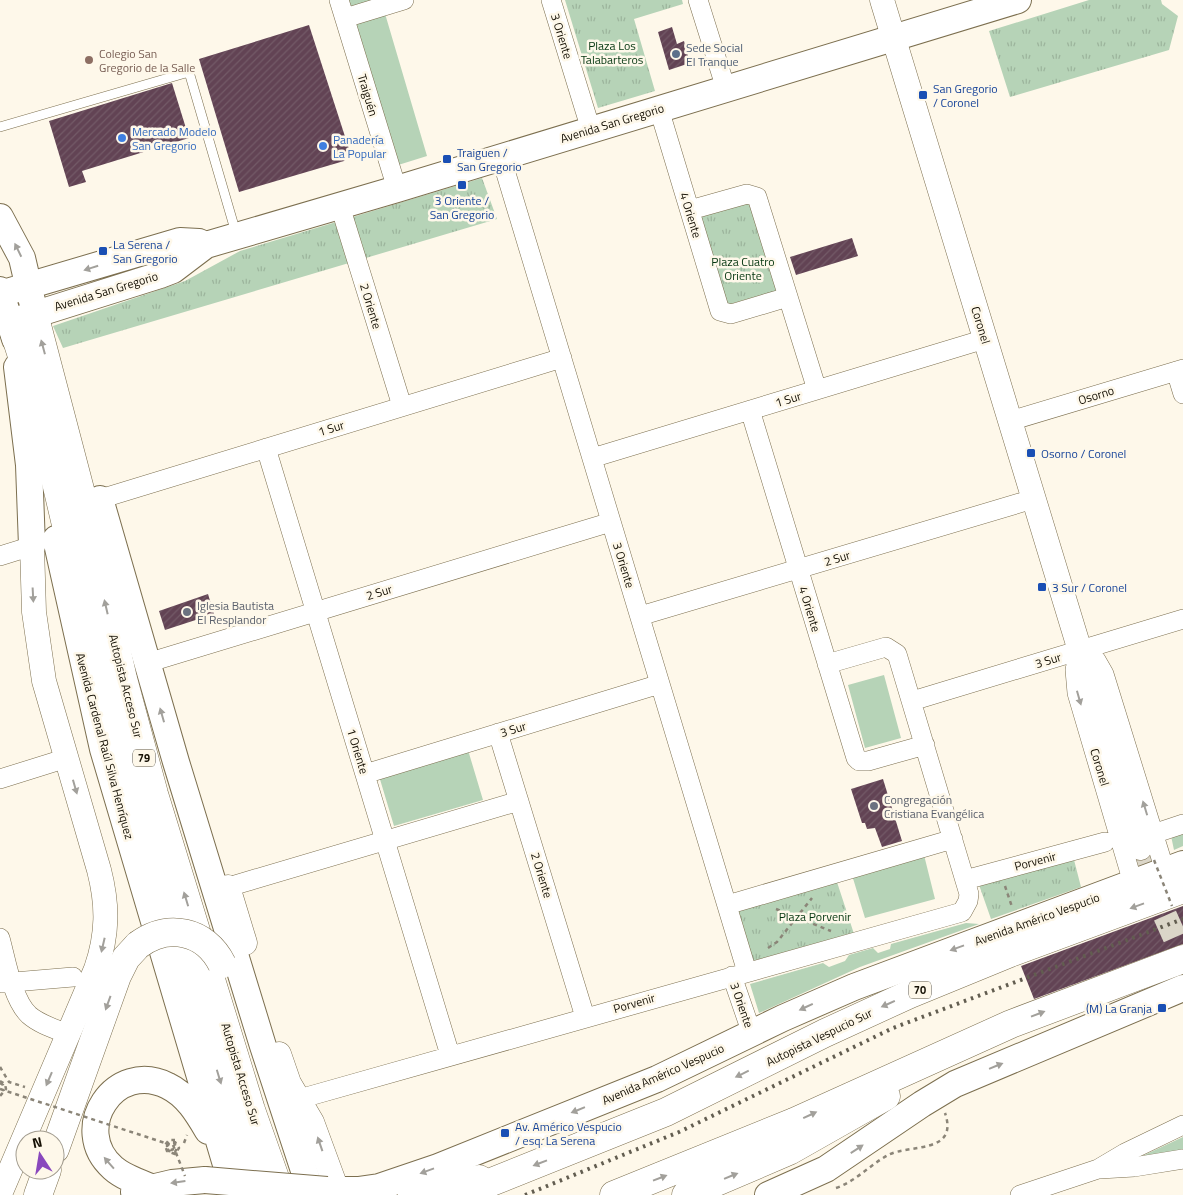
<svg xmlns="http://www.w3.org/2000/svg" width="1183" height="1195" font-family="'Titillium Web',sans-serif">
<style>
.grass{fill:#b6d3b7}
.park{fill:url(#park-tufts)}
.building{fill:url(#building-hatch)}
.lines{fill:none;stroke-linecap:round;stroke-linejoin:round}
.tertiary-tunnel{stroke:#dbd6c8;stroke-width:24;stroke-dasharray:24 12;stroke-linecap:butt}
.service-casing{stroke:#7c6f4f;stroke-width:10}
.minor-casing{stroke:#7c6f4f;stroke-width:20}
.tertiary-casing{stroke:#7c6f4f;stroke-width:25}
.secondary-casing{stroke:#7c6f4f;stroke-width:28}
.motorway-casing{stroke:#7c6f4f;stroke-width:29}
.path{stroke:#8b8578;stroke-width:2.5;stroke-dasharray:4 4;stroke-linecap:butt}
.service{stroke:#fff;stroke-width:9}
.minor{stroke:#fff;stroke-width:19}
.tertiary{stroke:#fff;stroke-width:24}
.secondary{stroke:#fff;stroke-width:26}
.motorway{stroke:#fff;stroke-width:28}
.rail{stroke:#625d50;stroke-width:4;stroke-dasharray:2.5 5;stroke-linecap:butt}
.secondary-bridge-casing{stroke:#7c6f4f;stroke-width:28;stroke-linecap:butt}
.motorway-bridge-casing{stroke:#7c6f4f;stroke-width:29;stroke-linecap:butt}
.path-bridge{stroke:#8b8578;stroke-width:2.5;stroke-dasharray:4 4;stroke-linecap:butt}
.secondary-bridge{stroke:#fff;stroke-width:26}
.motorway-bridge{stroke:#fff;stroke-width:28}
.oneway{fill:#a2a09b}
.service-dot{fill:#5c6f8a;stroke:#fef8ea;stroke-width:2}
.education-dot{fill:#8d6e63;stroke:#fef8ea;stroke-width:2}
.transit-dot{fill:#1a4fb4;stroke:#fef8ea;stroke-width:2}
.shop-dot{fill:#3f7fe0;stroke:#fef8ea;stroke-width:2}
.worship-dot{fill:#6b7280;stroke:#fef8ea;stroke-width:2}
.labels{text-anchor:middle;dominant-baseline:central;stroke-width:5;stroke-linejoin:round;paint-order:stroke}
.shield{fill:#fef8ea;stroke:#5c574a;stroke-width:1}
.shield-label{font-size:11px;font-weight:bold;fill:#171206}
.street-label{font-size:12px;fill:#171206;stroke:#fef8ea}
.park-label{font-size:12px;fill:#03350e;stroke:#fef8ea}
.service-label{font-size:12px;fill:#4e5e75;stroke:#fef8ea;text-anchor:start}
.education-label{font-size:12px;fill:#785e54;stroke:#fef8ea;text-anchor:start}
.transit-label{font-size:12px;fill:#164399;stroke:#fef8ea;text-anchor:start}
.shop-label{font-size:12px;fill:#366cbe;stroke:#fef8ea;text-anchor:start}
.worship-label{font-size:12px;fill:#5b616d;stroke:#fef8ea;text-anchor:start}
</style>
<defs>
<pattern id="park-tufts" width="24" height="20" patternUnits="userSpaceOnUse" patternTransform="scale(1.25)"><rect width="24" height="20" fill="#b6d3b7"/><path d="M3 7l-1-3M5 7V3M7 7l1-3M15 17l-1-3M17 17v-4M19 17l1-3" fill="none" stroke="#9cb49c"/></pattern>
<pattern id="building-hatch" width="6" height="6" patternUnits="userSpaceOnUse" patternTransform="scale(1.25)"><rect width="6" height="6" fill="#624354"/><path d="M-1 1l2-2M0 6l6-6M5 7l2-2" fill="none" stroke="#735a67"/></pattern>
</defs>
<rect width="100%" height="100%" fill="#fef8ea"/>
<!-- grass -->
<path class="grass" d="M346,0H381L427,156L395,166Z
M884,675L901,738L865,748L848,685Z
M468,750L483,800L394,826L379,776Z
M1183,827V846L1174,850L1170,831Z
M924,855L935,899L865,918L852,875Z
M966,923L979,924L860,967L759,1013L750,984L823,963L829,967L845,961L849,955L873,948L878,953L890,949L891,944Z
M1183,1137V1152L1125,1164Z"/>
<!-- park -->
<path class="park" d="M565,0H682L683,4L634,19L655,91L598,108Z
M1089,0H1161L1162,4L1178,16L1169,50L1010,97L989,31Z
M482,178L497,219L63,348L53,326L185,281L240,251Z
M753,202L780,290L723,306L698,212Z
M1073,856L1081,887L991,919L978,882Z
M836,879L855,937L753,963L737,910Z"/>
<!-- building -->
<path class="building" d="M309,25L350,152L344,161L239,192L199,59Z
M672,27L677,44L684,41L690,63L669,70L658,32Z
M172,83L189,138L82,171L86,182L69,187L49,121Z
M852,238L858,256L796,275L790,257Z
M208,594L214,614L165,630L159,611Z
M883,779L902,841L882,847L875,828L867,829L865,823H862L851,789Z
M1183,906V944L1034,999L1021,966Z"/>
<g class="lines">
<!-- tertiary-tunnel -->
<path class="tertiary-tunnel" d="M1140,848L1163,911L1183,956"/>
<!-- service casing -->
<g class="service-casing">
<path id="service" d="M0,127L189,72L236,233"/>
</g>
<!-- minor casing -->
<g class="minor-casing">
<path id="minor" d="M339,0L397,189
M551,0L591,130
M698,0L726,89
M345,18L404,0
M659,109L720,311L731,314L788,297
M501,157L747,972
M340,206L402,406
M690,210L747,194L757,197L817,390
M1176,371L1183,394
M750,410L856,758L859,761H868L925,745
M1010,421L1183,369
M266,448L450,1055
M592,458L985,339
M100,499L562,358
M0,556L32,546
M640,616L1033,499
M147,663L611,522
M912,701L1183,619
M498,733L585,1017
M365,774L660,684
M0,779L67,758
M1153,834L1183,824
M965,880L1105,842
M1133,883L1077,693L1075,670L1079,651L1096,660L1104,674L1165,871
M228,887L519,801
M727,905L953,839
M0,938C6,959 12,999 29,1015C39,1024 55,1029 68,1034
M732,976L752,1034
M2,983L73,977
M299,1099L962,912L968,901L969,894L897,654L886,647L827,664
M1100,1169L1134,1167L1183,1159
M1020,1195L1098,1169L1125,1153L1183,1125"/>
</g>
<!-- tertiary casing -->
<g class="tertiary-casing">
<path id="tertiary" d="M882,0L1140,848
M228,887L245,943
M279,1054L289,1083L312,1122L337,1190
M0,1194L96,969C108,934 108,905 99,870L44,681L34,612L32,546"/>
</g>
<!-- secondary casing -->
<g class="secondary-casing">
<path id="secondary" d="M0,217L22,258L32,301
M0,290L15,339
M0,294L180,241L199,242L206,245
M14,321L160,275L173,270L206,245L397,189L1018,0
M17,367L29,465L32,546
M100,499L176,762L263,1046L312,1195
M56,539L103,749L235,1195
M151,1187C138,1182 123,1177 113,1168C69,1129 115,1059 168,1086C187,1095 198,1114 208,1131
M327,1190H358L379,1187L438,1167L657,1079L783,1018L854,987L1183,864
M134,1192L172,1183L205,1180
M768,1195L826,1169L922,1104L955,1084L1183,988"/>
</g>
<!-- motorway casing -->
<g class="motorway-casing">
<path id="motorway" d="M34,314L83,501L123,679L154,794L251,1110L281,1195
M11,322C54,449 76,581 110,711C129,787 153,863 176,939C203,1025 228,1110 258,1195
M55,1149L117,976L126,958L138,945
M38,1195L47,1170
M412,1195L479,1179
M459,1195L666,1112L825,1033L910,994L1010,953L1183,889
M614,1195L794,1122L1011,1024L1183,959
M686,1195L789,1151L886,1096"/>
</g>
<!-- path -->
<path class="path" d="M1005,886L1012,907
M776,909L831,931
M768,948L777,942L812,898
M0,1067L9,1082L25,1087
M0,1081L5,1084L6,1089L0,1096
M0,1083L3,1085L4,1091
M184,1143L187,1135
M174,1149L171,1150L167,1146L170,1143H174L177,1148L175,1152L169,1151L166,1146L170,1142H175L179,1148L175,1154L167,1151L165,1145L169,1140H175
M836,1188C856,1181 870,1165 888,1155C910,1144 959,1154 945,1113"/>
<!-- service -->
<use href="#service" class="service"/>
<!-- minor -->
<use href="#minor" class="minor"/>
<!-- tertiary -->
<use href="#tertiary" class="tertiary"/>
<!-- secondary -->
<use href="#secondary" class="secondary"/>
<!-- motorway -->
<use href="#motorway" class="motorway"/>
<!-- rail -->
<path class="rail" d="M525,1195L679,1132L893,1028L1183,919"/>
<!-- secondary-bridge casing -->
<g class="secondary-bridge-casing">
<path id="secondary-bridge" d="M205,1180L327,1190"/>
</g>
<!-- motorway-bridge casing -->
<g class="motorway-bridge-casing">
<path id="motorway-bridge" d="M138,945C168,923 205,930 222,964"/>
</g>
<!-- path-bridge -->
<path class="path-bridge" d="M1154,860L1172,906
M0,1089L168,1144
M173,1145L185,1176"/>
<!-- secondary-bridge -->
<use href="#secondary-bridge" class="secondary-bridge"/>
<!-- motorway-bridge -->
<use href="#motorway-bridge" class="motorway-bridge"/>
</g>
<!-- one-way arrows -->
<defs><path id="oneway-solid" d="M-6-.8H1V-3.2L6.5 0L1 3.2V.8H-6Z" transform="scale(1.25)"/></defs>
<g class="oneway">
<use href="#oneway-solid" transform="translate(18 250) rotate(-116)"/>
<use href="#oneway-solid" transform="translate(91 268) rotate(163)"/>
<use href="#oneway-solid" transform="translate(43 347) rotate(-105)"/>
<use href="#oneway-solid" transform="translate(33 595) rotate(87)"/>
<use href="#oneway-solid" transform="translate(106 607) rotate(-103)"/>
<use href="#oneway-solid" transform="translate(1079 698) rotate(74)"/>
<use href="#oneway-solid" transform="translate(162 715) rotate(-106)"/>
<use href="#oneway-solid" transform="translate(75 787) rotate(74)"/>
<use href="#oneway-solid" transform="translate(1145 808) rotate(-107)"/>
<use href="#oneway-solid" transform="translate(186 899) rotate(-107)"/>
<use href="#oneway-solid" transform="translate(1137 906) rotate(160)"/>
<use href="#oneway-solid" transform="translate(103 945) rotate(103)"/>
<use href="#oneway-solid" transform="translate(957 948) rotate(160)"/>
<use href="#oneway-solid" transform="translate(108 1003) rotate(110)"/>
<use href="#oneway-solid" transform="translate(888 1004) rotate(156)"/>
<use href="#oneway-solid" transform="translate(806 1007) rotate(155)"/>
<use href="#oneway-solid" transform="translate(1038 1014) rotate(-21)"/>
<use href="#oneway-solid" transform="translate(996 1066) rotate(-22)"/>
<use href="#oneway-solid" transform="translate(742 1074) rotate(154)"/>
<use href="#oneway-solid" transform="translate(219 1077) rotate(73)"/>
<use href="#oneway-solid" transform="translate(49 1079) rotate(113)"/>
<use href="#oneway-solid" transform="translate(578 1110) rotate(158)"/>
<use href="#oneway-solid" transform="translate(810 1115) rotate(-25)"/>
<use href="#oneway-solid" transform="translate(320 1144) rotate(-109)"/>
<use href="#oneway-solid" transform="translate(857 1149) rotate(-33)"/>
<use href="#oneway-solid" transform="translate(109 1163) rotate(-131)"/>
<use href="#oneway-solid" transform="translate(540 1163) rotate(159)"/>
<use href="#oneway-solid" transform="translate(427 1171) rotate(160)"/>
<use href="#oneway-solid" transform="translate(731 1176) rotate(-22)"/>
<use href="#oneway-solid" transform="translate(660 1178) rotate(-21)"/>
<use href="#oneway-solid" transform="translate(178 1182) rotate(172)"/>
</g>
<!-- markers -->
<circle class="service-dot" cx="676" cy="54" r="5"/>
<circle class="education-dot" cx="89" cy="60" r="5"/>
<g class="transit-dot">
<rect x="918" y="90" width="10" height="10" rx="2.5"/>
<rect x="442" y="154" width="10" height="10" rx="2.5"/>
<rect x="457" y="180" width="10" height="10" rx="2.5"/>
<rect x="98" y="246" width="10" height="10" rx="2.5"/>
<rect x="1026" y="448" width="10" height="10" rx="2.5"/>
<rect x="1037" y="582" width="10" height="10" rx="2.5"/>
<rect x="1157" y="1003" width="10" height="10" rx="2.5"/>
<rect x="500" y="1128" width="10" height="10" rx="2.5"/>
</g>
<g class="shop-dot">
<circle cx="122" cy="138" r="5"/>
<circle cx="323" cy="146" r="5"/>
</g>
<g class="worship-dot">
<circle cx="187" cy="612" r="5"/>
<circle cx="874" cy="806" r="5"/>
</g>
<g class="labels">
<!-- shield labels -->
<g class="shield">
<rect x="133" y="749.5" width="22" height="17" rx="4"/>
<rect x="909" y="981.5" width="22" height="17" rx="4"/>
</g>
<g class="shield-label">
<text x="144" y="758">79</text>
<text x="920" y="990">70</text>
</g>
<!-- street labels -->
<g class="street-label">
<text transform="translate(562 36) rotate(73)">3 Oriente</text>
<text transform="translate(368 95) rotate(73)">Traiguén</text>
<text transform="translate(612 123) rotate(-17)">Avenida San Gregorio</text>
<text transform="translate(691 215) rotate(73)">4 Oriente</text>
<text transform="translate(106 291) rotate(-17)">Avenida San Gregorio</text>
<text transform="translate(371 306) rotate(73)">2 Oriente</text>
<text transform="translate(981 325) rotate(73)">Coronel</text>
<text transform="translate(1096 395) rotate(-17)">Osorno</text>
<text transform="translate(788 399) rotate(-17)">1 Sur</text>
<text transform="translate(331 428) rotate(-17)">1 Sur</text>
<text transform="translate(837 558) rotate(-17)">2 Sur</text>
<text transform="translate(624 565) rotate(73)">3 Oriente</text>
<text transform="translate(379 592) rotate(-17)">2 Sur</text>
<text transform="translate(810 609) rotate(73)">4 Oriente</text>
<text transform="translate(1048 660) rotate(-17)">3 Sur</text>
<text transform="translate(126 686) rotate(76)">Autopista Acceso Sur</text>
<text transform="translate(513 729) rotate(-17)">3 Sur</text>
<text transform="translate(105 746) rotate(75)">Avenida Cardenal Raúl Silva Henríquez</text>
<text transform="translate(358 751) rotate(73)">1 Oriente</text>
<text transform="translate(1100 767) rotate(73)">Coronel</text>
<text transform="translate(1035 861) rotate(-15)">Porvenir</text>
<text transform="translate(542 875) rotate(73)">2 Oriente</text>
<text transform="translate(1037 919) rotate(-20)">Avenida Américo Vespucio</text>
<text transform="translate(634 1003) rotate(-16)">Porvenir</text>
<text transform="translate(742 1005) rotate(71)">3 Oriente</text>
<text transform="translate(819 1037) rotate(-26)">Autopista Vespucio Sur</text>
<text transform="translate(241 1074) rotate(73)">Autopista Acceso Sur</text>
<text transform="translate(663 1074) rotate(-24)">Avenida Américo Vespucio</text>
</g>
<!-- park labels -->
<g class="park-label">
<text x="612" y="45">Plaza Los<tspan x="612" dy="14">Talabarteros</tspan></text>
<text x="743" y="261">Plaza Cuatro<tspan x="743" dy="14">Oriente</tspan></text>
<text x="815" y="916">Plaza Porvenir</text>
</g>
<!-- service labels -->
<g class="service-label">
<text x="686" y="47">Sede Social<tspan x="686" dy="14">El Tranque</tspan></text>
</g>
<!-- education labels -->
<g class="education-label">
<text x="99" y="53">Colegio San<tspan x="99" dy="14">Gregorio de la Salle</tspan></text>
</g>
<!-- transit labels -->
<g class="transit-label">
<text x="933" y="88">San Gregorio<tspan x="933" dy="14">/ Coronel</tspan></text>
<text x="457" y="152">Traiguen /<tspan x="457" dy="14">San Gregorio</tspan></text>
<text x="462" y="200" text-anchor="middle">3 Oriente /<tspan x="462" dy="14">San Gregorio</tspan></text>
<text x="113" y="244">La Serena /<tspan x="113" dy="14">San Gregorio</tspan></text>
<text x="1041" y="453">Osorno / Coronel</text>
<text x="1052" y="587">3 Sur / Coronel</text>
<text x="1152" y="1008" text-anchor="end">(M) La Granja</text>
<text x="515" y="1126">Av. Américo Vespucio<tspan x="515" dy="14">/ esq. La Serena</tspan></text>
</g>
<!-- shop labels -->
<g class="shop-label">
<text x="132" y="131">Mercado Modelo<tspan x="132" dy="14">San Gregorio</tspan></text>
<text x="333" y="139">Panadería<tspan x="333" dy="14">La Popular</tspan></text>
</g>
<!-- worship labels -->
<g class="worship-label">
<text x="197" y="605">Iglesia Bautista<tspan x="197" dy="14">El Resplandor</tspan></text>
<text x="884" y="799">Congregación<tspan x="884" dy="14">Cristiana Evangélica</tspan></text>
</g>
</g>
<!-- north arrow -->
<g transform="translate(40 1155) rotate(348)"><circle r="24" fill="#fef8ea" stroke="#a29c8f"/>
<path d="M0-4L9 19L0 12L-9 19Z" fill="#8948bd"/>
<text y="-8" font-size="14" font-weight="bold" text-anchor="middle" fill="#171206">N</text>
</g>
</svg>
